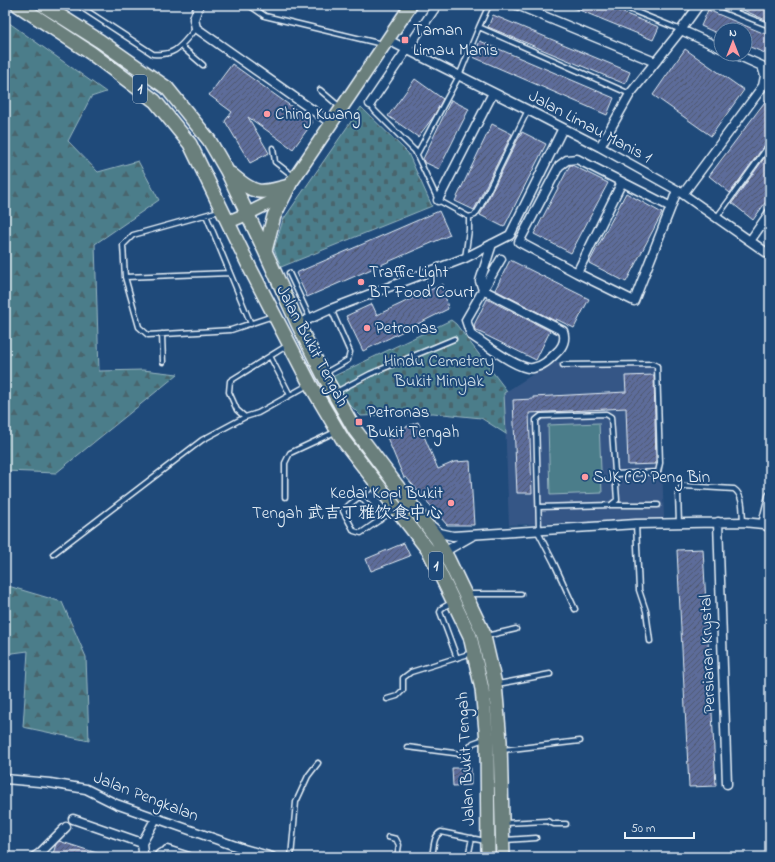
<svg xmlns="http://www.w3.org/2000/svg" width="775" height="862" font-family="'Indie Flower','LXGW WenKai TC',sans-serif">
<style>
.built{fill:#365786}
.grass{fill:#4b7d8a;stroke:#9ab7c1}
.forest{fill:url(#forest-firs);stroke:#9ab7c1}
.cemetery{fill:url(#cemetery-stones);stroke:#9ab7c1}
.building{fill:url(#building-hatch);stroke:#e8f1f8}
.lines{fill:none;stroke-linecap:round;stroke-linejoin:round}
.service-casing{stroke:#e8f1f8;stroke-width:7}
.minor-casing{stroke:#e8f1f8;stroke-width:11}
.primary-casing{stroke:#e8f1f8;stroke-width:15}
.trunk-casing{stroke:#e8f1f8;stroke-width:16}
.service{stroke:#1f4a7a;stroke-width:4}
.minor{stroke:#1f4a7a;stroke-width:8}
.primary{stroke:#6b7f7c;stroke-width:12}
.trunk{stroke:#6b7f7c;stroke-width:13}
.poi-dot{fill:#ff9aa2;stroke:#1f4a7a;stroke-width:1.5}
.labels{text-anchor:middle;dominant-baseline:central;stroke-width:4;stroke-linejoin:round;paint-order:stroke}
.shield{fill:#1f4a7a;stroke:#acbfd2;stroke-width:1}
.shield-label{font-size:16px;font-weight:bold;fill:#e8f1f8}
.poi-label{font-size:17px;fill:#e8f1f8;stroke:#1f4a7a;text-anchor:start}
.street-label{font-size:17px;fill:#e8f1f8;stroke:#1f4a7a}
.park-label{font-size:17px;fill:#d0e0e8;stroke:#1f4a7a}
</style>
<defs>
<pattern id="forest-firs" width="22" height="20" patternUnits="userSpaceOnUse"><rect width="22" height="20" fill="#4b7d8a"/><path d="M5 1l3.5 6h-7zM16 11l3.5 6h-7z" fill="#49656d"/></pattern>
<pattern id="cemetery-stones" width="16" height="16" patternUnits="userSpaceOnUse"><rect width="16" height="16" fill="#4b7d8a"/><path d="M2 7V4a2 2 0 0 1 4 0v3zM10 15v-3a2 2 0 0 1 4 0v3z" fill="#49656d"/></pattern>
<pattern id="building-hatch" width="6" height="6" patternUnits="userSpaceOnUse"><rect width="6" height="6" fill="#5d6c9a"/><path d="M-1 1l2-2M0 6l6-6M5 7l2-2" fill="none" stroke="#50586e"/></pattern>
</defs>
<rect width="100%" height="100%" fill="#1f4a7a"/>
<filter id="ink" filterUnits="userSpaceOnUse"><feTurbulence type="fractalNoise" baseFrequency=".025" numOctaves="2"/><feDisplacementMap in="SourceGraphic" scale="8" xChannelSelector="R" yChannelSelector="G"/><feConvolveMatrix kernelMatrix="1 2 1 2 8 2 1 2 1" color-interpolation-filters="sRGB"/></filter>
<g filter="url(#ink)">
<!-- built -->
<path class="built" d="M552,362L658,363L664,519L509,525L504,393Z"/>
<!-- grass -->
<path class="grass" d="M599,423L602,493L550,495L548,425Z"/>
<!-- forest -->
<path class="forest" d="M5,20L106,92L91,97L68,141L98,172L138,161L159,200L95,244L99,371L143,370L178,374L56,473L5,471Z
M5,585L62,602L86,657L89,741L23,727L28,651L5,654Z"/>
<!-- cemetery -->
<path class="cemetery" d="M361,107L408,153L432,206L281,267L274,249L283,220Z
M451,320L456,324L507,391L504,393L506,434L481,418L433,413L361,416L341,396L332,377Z"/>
<!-- building -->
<path class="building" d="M567,5H603L659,27L653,40Z
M732,5H770V22Z
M708,10L770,36V55L745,45V30H721V35L701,26Z
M493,15L630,72L625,84L488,27Z
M480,41L614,98L607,115L473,57Z
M685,49L744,90L711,136L653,95Z
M232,64L313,122L293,149L248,117L269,153L250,163L225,121L232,112L209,95Z
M415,79L443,99L434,116L418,137L388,116Z
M770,95V141L767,142L730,193L709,176Z
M451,100L469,109L439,169L424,162L423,159Z
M492,124L512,134L474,210L455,201Z
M522,132L546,144L504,227L480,215L519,137H520Z
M770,150V196L753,220L732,203Z
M570,165H572L608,183L571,253L534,234Z
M626,193L662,213L626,282L589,263Z
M439,211L450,235L307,297L296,273Z
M510,260L589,299L574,328L556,319L555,321L495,290Z
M443,284L448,309L363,351L346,316L372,304L377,315Z
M487,299L550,331L536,360L475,330L474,325Z
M654,375L656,464L628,465L626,408L529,413L532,493H517L513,400L533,399V397L626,392L625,376Z
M418,422L438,469L454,462L470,461L474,525H447L406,477L404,478L386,435Z
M404,543L410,556L371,571L366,559Z
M703,549L716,786L689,787L677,550Z
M452,768H471V785L453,786Z
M59,841L103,855L102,857H52L56,844Z"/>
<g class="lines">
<!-- service casing -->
<g class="service-casing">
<path id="service" d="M78,5L153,54C177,56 181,45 196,28
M249,5L265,16L382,44
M489,5L479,27L630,94
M619,5L681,30
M717,5L770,26
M181,46L203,65
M320,90L340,107
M370,104L375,111L415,151L438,200L469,217V230L465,258
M273,148L275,162L293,176
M417,154L459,76L479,27
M219,211L133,235L123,245L125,277L139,327L148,335L231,330L273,316
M206,215L251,324
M469,217L475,215L480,207L528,110
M717,217L770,144
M289,273L310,318
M125,277L230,273
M162,334L163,362
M288,345L230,381L229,392L237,410L245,417L258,413L308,385
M270,356L290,395
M563,365L653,364L657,366L660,463L658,472L615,474
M325,373L348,360L350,352L331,309
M336,392L370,374L454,339
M376,484L350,504L343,511L354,531L361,533L394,510
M360,496L380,520
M285,497V463L290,453L335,432
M612,505H658
M539,507L611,505L617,500L611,417L606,414L541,416L536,420C537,456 538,493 539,530
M679,523L678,493L680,489L684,486L734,489C744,496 742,511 743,522
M636,524L639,590L646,611L650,641
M537,530L554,563L575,609
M53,554L202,440L245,417
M468,594H521
M451,603L442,608L440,612L457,658
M486,636L516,629
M498,684L550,674
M387,699L397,696L403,690V678L411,672L472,653
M407,747L462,754L466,751L473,743L484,739
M503,750L580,741
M505,823L547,821L554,824H566
M388,837L396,839L399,845L397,857
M505,840L536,838
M156,857C158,851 161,851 167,850
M291,857L296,802L308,776L318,763
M433,857L432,856C434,848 433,836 441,832L485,841
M468,857L472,838"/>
</g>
<!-- minor casing -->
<g class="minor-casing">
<path id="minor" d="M199,5L194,19L196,28L331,123
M517,5L655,62
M681,30L721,48
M388,40L528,110L600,147L677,190L770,255
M370,104L437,5
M600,147L630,94L681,30L699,5
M577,159L671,207L634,301L577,273L519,242L559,166L567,160Z
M683,194L763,86L765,76L762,66L735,54
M438,200L493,93
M671,207L677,190
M750,241L770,212
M492,244L480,281L483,290L563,331C566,339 563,347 556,353C549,360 543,366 533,368C519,371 484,343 471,335L466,320C478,300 489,279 501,259
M577,273L622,182
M298,324L331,309L465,258L510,235L563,128
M718,522L727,784
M763,524L770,496
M433,527L440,533L453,536L636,524L743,522L763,524L770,528
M448,559V552L449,549L472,536
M5,779L50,783L86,789L116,804L244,849L272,857
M73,819L142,843
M167,850L189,857
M34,857L40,853L66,827
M141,857L143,852L142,843L156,818"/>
</g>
<!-- primary casing -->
<g class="primary-casing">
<path id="primary" d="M228,222L247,214L269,203L289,186L411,5"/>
</g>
<!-- trunk casing -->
<g class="trunk-casing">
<path id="trunk" d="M18,5L91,53L155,101L190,144L250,268L310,384L343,440L429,551L470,636L482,689L487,741L488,857
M43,5L100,41L167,88L209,140L227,171L265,251L298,324L323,374L355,430L437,539L448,559L483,632L495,684L500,741L503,857
M231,174C255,195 259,194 289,186
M265,251L274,216L289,186"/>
</g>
<!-- service -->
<use href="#service" class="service"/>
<!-- minor -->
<use href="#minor" class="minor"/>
<!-- primary -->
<use href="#primary" class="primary"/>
<!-- trunk -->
<use href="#trunk" class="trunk"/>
</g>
</g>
<!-- markers -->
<g class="poi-dot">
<rect x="401" y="36" width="8" height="8" rx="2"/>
<circle cx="267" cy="114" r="4"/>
<circle cx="361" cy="282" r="4"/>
<circle cx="367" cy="328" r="4"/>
<rect x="355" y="418" width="8" height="8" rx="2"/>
<circle cx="585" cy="477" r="4"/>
<circle cx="451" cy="503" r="4"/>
</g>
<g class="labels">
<!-- shield labels -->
<g class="shield">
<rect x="133" y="75" width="14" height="28" rx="3"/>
<rect x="429" y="552" width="14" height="28" rx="3"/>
</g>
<g class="shield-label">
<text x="140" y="89">1</text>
<text x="436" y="566">1</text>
</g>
<!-- poi labels -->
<g class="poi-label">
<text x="413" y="30">Taman<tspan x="413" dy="20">Limau Manis</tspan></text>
<text x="275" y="114">Ching Kwang</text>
<text x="369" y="272">Traffic Light<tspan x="369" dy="20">BT Food Court</tspan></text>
<text x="375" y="328">Petronas</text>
<text x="367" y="412">Petronas<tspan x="367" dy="20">Bukit Tengah</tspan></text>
<text x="593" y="477">SJK (C) Peng Bin</text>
<text x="443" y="493" text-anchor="end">Kedai Kopi Bukit<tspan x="443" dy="20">Tengah 武吉丁雅饮食中心</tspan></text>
</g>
<!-- street labels -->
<g class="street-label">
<text transform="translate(590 127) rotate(28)">Jalan Limau Manis 1</text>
<text transform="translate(312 346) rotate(62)">Jalan Bukit Tengah</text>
<text transform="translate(708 654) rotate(-92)">Persiaran Krystal</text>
<text transform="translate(466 759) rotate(-93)">Jalan Bukit Tengah</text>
<text transform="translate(146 797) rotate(21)">Jalan Pengkalan</text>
</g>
<!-- park labels -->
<g class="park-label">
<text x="439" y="361">Hindu Cemetery<tspan x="439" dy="20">Bukit Minyak</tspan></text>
</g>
</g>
<!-- margin -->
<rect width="775" height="862" fill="none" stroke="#1f4a7a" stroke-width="20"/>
<rect x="10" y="10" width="755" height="842" fill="none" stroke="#e8f1f8" stroke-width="1.5" filter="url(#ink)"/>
<!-- north arrow -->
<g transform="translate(733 42)"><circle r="19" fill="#1f4a7a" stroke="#6f8dac"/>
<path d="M0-3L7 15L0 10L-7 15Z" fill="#ff9aa2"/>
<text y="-6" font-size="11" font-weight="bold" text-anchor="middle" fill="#e8f1f8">N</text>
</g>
<!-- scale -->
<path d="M625 832v6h69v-6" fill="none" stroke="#e8f1f8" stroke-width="2"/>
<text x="631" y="832" font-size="12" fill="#e8f1f8" stroke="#1f4a7a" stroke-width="3" paint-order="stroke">50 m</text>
</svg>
